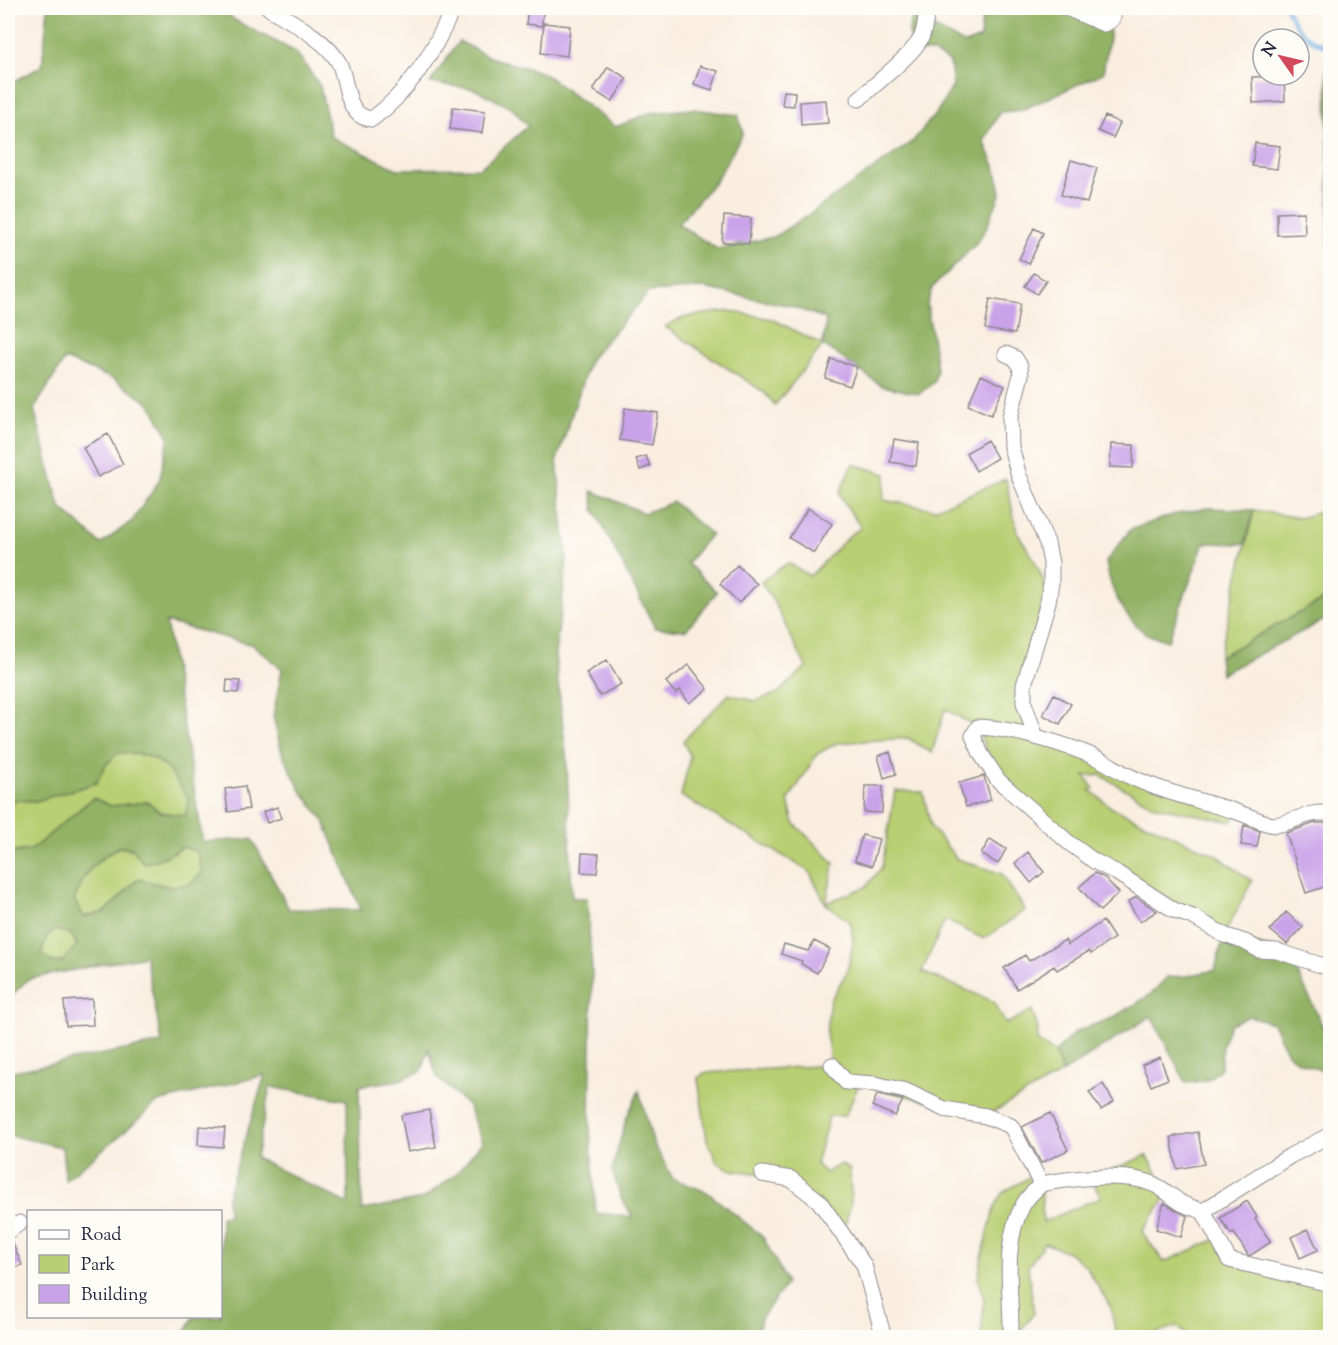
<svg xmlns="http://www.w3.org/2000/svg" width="1338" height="1345" font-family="'Sorts Mill Goudy',serif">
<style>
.green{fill:#b9cf73;stroke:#6e7857;stroke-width:1.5}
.forest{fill:#92b265;stroke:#5a6a50;stroke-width:1.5;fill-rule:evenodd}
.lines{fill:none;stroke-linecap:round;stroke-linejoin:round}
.stream{stroke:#68a8db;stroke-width:4.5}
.building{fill:#caa2e9}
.minor-casing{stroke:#8e888d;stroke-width:17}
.minor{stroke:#fff;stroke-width:15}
</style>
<rect width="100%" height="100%" fill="#fdfcf7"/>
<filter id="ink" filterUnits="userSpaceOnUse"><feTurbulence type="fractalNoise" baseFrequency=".0167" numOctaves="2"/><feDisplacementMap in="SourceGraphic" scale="12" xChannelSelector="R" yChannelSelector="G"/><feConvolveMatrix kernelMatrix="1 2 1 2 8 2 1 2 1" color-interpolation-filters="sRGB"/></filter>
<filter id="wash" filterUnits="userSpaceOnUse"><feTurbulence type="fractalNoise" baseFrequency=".008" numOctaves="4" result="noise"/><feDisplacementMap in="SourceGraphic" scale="24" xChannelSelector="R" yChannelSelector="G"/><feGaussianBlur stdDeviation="1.35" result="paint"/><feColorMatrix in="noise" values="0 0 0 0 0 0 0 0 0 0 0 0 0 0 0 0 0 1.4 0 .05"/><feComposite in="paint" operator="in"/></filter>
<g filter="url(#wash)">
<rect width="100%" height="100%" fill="#f9eedf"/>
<!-- green -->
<path class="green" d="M730,311L772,319L823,345L775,405L764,392L665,327C683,314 708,314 730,311Z
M853,464L886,474L883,500L934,509L1006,479L1017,532L1034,559L1047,589L1023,675L1036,737L1236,811L1232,822L1155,806L1100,775L1085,776L1094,789L1090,790L1112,808L1218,856L1252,881L1224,935L1117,873L998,780L977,727L945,709L932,753L908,738L837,743L817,754L788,801L794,823L834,863L826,903L866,887L882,867L895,791L923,792L931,827L957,859L1002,874L1025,910L984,939L945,920L922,972L993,1001L1006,1024L1032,1010L1038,1029L1037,1041L1055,1053L1062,1073L986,1116L859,1084L845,1116H829L816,1164L826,1173L841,1164L850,1170L851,1202L843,1235L819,1201L762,1174L731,1170L717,1162L707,1140L698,1078L704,1073L831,1065L826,1033L830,1001L847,972L853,943L851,923L826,904L809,871L681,796L690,756L683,741L729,694L756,701L778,693L806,667L775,604L761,582L788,563L810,576L851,534L861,528L839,494Z
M1330,509V596L1219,657L1254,510L1300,518Z
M117,753C161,752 167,767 189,799L186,816L160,812L148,802L111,806L93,798L31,850L8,853V809L15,800L36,801L96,783L105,766Z
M119,847L167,856L182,847L197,852L203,873L188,885L167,886L138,879L105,912L84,917L74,900C86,871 91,864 119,847Z
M56,930L71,934L77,946L62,962H52L40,954L47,936Z
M1147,1155L1169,1193L1142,1232L1164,1262L1217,1239L1229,1260L1330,1284V1337H1188L1177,1326L1146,1337H1116L1111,1308L1086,1266L1068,1252L1044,1243L1028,1267L1034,1313L1016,1337H981L984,1299L978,1280L981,1261L994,1209L1002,1193L1036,1173L1041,1184L1043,1222L1101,1197L1091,1179Z"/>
<!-- forest -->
<path class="forest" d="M48,8H220L236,21L296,52L320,86L331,137L397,169L480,168L528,126L512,108L474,89L430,83L459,41L489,57L543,73L616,127L649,113L693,109L738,115L743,133L716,180L678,224L717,249L774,237L808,215L913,141L937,112L953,86L950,62L932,52H910L909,30L914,8L936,29L965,44L980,38L983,8H1097L1110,32L1103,73L1022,110L1000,112L984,141L995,166L1001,192L986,229L975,245L932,288L927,304L937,369L934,382L919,394L882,386L823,345L826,319L791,306L704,288L649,292L590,359L557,460L567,561L555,655L567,762L572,898H587L592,970L590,1130L596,1213L633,1217L621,1198L612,1170L626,1119L639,1091L653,1142L673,1179L707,1192L763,1237L787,1283L761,1318L757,1337H182L194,1317L220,1316L221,1216H228L227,1197L265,1075L158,1102L116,1139L65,1180L62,1147L8,1135V1072L162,1043L145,956L28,979L8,999V853L31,850L93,798L111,806L148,802L160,812L185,816L189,800C167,767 161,752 118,753L105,766L96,783L36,801L15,800L8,809V247L15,244L8,214V85L42,66ZM65,359L113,379L150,404L169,437L159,481L133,520L101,544L60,507L34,409ZM166,622L253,645L282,669L273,716L282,753L300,789L324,821L361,910L289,909L252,839L203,842ZM119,847L132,848L144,864L167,856L182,847L197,852L202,873L188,885L167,886L138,879L105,912L84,917L74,900C85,872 92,863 119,847ZM56,930L71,934L77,945L62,962H52L41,954L47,936ZM429,1049L437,1077L468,1106L482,1142L456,1174L423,1199L362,1210L359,1086L399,1080L422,1071ZM270,1087L347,1100L348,1204L256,1158Z
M1327,64L1330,65V337Z
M592,491L644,513L673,502L711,534L687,563L717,592L686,630L655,628L594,509Z
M1207,508L1254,510L1245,544L1204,543L1168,641C1161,638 1151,637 1145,633C1122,615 1110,590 1106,562L1130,530L1172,515Z
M1330,596V617L1221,674L1219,657Z
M1224,935L1289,954L1330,1042V1075C1318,1067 1297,1065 1288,1053C1282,1044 1278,1032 1273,1023L1249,1016L1230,1024L1222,1046L1221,1068L1208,1080L1186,1083L1151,1016L1062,1073L1055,1053L1075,1032L1112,1018L1134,1005L1152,993L1167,977L1187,976L1215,970Z"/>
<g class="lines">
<!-- stream -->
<path class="stream" d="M1286,8C1297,30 1306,41 1330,47"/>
</g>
<g id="blocks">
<!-- building -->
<path class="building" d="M528,8L543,10L542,26L526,24Z
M544,23L570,26L567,56L541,53Z
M700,66L718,71L712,90L694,84Z
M608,67L627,78L612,102L593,90Z
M1284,76L1285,101L1253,103L1252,77Z
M784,91L795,92L794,106L782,105Z
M826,100L828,123L801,125L800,102Z
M453,107L485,111L482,133L450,129Z
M1105,116L1120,123L1113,138L1098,131Z
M1255,143L1280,146L1277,169L1252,166Z
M1071,160L1097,168L1087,203L1061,195Z
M1304,212L1305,234L1277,235V213Z
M724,216L751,218L749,244L722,242Z
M1034,228L1043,233L1029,264L1019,259Z
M1034,273L1046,281L1037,294L1025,286Z
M990,299L1020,304L1015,334L985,329Z
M831,359L857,367L850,386L825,378Z
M981,375L1005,386L991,415L968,405Z
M625,408L658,413L652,445L620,440Z
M108,434L123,464L98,477L83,447Z
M894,439L919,443L916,466L890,462Z
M987,440L997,458L976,471L966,453Z
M1111,444L1134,445L1133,468L1110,467Z
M646,456L650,466L640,470L636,459Z
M808,508L832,524L814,553L789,538Z
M737,565L757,584L739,603L720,584Z
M607,660L621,684L600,696L586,673Z
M689,665L708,689L689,703L680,690L676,694L666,682Z
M227,680L240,681L238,693L226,692Z
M1054,694L1071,704L1060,724L1043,715Z
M890,752L896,774L884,778L878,756Z
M984,776L991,800L966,807L959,783Z
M245,786L249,809L228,812L225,789Z
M865,786H883L882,813L864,812Z
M277,807L281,818L267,823L263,812Z
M1315,823H1326L1330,836V885L1306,893L1286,833Z
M1244,825L1260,831L1257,847L1241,845Z
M862,835L879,839L872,866L855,861Z
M990,839L1006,849L998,864L981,854Z
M1028,852L1044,872L1031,883L1015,863Z
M582,853L599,854L597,873L581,872Z
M1095,873L1105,878L1119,893L1100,911L1079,887Z
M1136,897L1157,911L1140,922L1128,902Z
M1286,912L1303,927L1287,944L1270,930Z
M1103,921L1114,938L1091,954L1089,951L1057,970L1054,966L1017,989L1004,968L1025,955L1029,961L1065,940L1068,945Z
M814,941L830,949L817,973L801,964L802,961L781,954L784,944L808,951Z
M92,999L93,1025L66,1026L64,1001Z
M1160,1057L1168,1079L1151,1086L1142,1065Z
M1103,1084L1114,1102L1101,1110L1089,1092Z
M877,1095L903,1100L895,1116L872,1106Z
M429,1110L436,1147L408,1152L401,1115Z
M1050,1113L1068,1150L1041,1163L1022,1127Z
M199,1126L225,1128L223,1147L198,1145Z
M1198,1132L1204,1164L1177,1169L1171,1137Z
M1247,1201L1257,1217L1255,1219L1271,1242L1251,1255H1248L1234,1233L1231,1234L1220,1218Z
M1164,1203L1187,1216L1181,1237L1156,1229Z
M1308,1229L1318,1250L1300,1258L1291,1237Z
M11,1240L22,1265L8,1272V1241Z"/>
</g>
</g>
<g filter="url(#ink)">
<use href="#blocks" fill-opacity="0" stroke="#8e888d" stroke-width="1.5"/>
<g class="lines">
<!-- minor casing -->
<g class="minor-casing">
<path id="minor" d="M269,8C290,21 327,40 339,63C348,81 345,118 372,119C409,92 435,50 453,8
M1067,8L1104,24C1112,21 1115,16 1113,8
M859,99C876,83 908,59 920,40C926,30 925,18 927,8
M1006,354L1015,358L1020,366L1021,375L1010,417L1011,447L1019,476L1047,543L1051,563V583L1048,602L1024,685V703L1036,737
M1330,814C1309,808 1284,829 1269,824C1257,820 1246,815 1234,811C1199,800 1162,792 1129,776C1120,772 1111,765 1101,760C1070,745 1012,728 978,727L973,736L981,754L998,780L1068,842L1094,861L1117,873L1174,910L1195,918L1224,935L1245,942L1259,950L1277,951L1330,968
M832,1065L846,1082L875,1084L906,1091L944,1109L986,1116L1011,1126L1041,1184C1035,1191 1027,1197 1023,1205C1001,1245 1012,1294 1011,1338
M1330,1135L1290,1156L1203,1211L1229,1260L1330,1284
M762,1174L791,1179L819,1201L864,1265L884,1338
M1041,1184C1072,1178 1124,1172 1153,1184C1162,1188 1169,1194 1177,1200C1184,1206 1194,1208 1203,1211
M8,1231L20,1223"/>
</g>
<!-- minor -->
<use href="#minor" class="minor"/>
</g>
</g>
<!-- margin -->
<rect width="1338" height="1345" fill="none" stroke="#fdfcf7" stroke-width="30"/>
<!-- legend -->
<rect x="27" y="1210" width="195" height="108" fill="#fdfcf7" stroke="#a5a5ac" stroke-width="1.5"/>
<rect x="39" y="1230" width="30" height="9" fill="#ffffff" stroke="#a5a5ac" stroke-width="1.5"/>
<text x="81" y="1240" font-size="18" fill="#22223b">Road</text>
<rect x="39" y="1255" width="30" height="18" fill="#b9cf73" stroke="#a5a5ac" stroke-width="1.5"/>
<text x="81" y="1270" font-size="18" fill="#22223b">Park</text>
<rect x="39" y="1285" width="30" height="18" fill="#caa2e9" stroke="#a5a5ac" stroke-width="1.5"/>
<text x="81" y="1300" font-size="18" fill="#22223b">Building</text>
<!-- north arrow -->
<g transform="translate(1281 57) rotate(304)"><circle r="28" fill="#fdfcf7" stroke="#a5a5ac" stroke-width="1.5"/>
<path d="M0-4.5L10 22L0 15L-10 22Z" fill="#d1495b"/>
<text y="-9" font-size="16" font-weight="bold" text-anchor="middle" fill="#22223b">N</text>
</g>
</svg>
